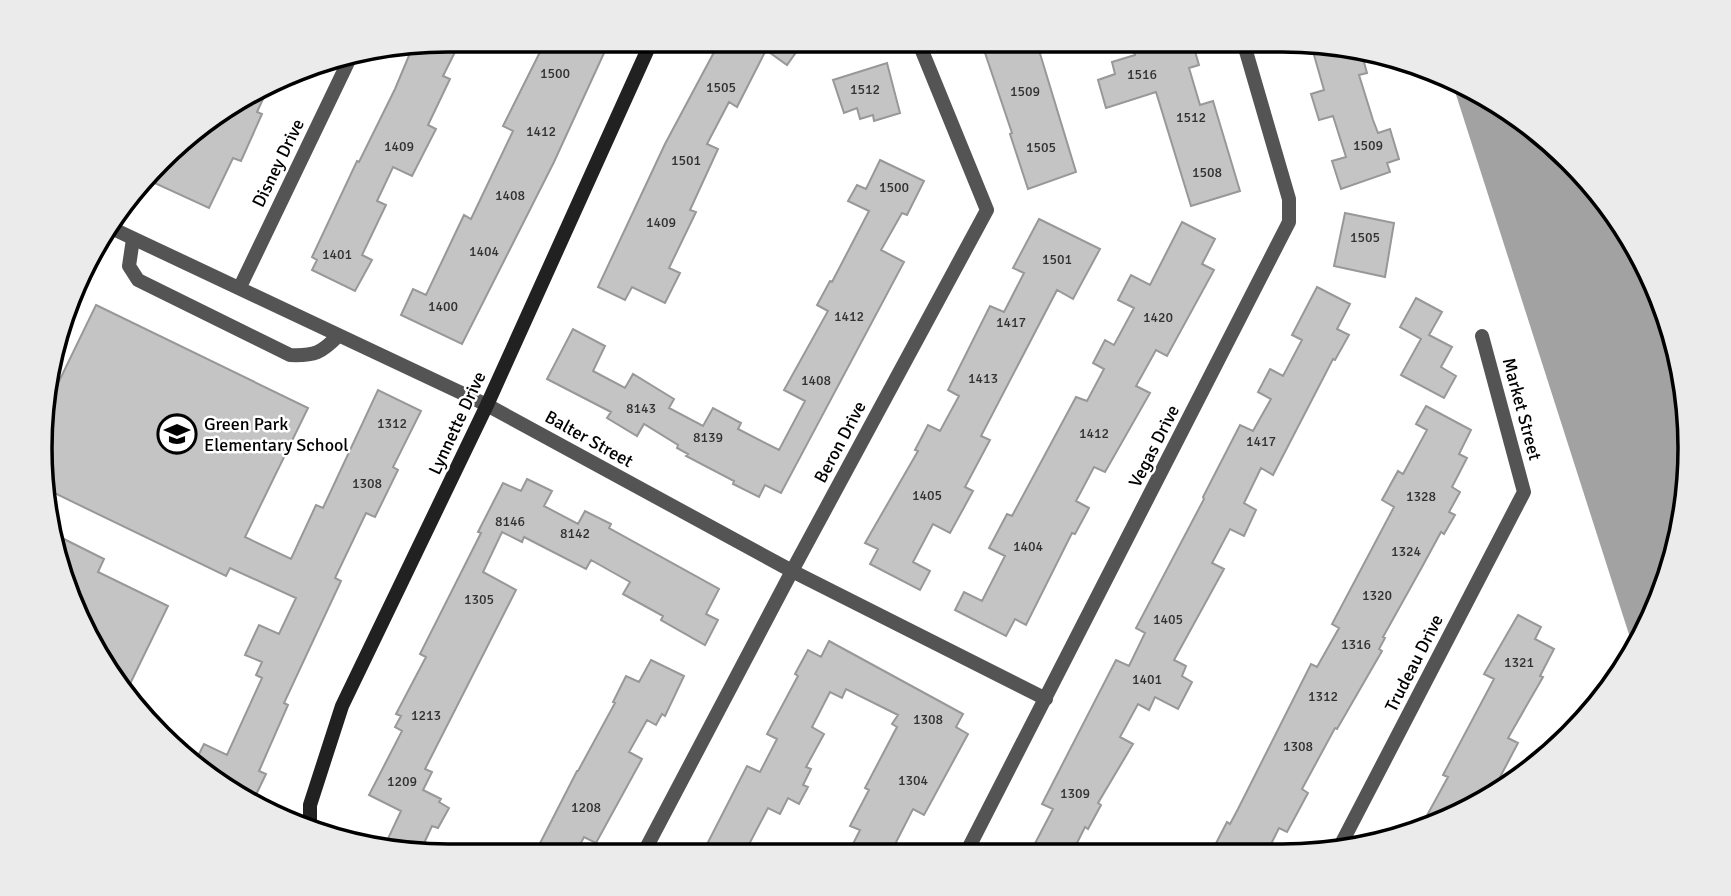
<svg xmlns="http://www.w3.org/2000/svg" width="1731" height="896" font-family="Signika,sans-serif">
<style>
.water{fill:#a2a2a2}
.building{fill:#c4c4c4;stroke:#989898;stroke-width:2}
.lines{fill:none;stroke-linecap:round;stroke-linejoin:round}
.lane{stroke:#545454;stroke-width:14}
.street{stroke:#545454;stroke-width:14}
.secondary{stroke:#212121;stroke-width:14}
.labels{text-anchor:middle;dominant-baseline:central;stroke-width:5;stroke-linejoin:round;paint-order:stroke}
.number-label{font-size:14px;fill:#313131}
.street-label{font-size:18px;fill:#000;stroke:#fff}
.poi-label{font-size:18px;fill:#000;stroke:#fff;text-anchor:start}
.rim{fill:none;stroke:#000;stroke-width:3.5}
</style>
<rect width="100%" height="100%" fill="#fff"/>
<!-- water -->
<path class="water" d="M1451,79L1463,82L1589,179L1638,263L1679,394L1690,474L1649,628L1634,650Z"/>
<!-- building -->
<path class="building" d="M448,40H461L443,76L450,79L428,125L436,129L412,176L393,167L377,201L386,205L362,255L372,260L355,291L312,270L317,260L312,257L357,161L359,162L395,89L413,46Z
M546,40H610L554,162L462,344L401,315L413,289L426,295L464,215L471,219L513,131L503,126Z
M720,41H804L787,65L766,50L737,107L729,102L707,144L718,149L690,210L696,212L669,268L680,273L665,303L632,287L625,300L598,287L665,144Z
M981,41H1040V46L1038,47L1076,172L1028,189L1010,134L1012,133Z
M1131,41H1192L1199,65L1189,68L1200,105L1213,101L1240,191L1191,206L1156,92L1106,108L1098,80L1115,74L1112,62L1135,55Z
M1310,41L1362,55L1367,73L1359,75L1373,120L1378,133L1390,129L1399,159L1387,163L1390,172L1341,189L1332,161L1346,157L1333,116L1319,120L1311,94L1324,90Z
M887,63L900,113L874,121L873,115L860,119L857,108L844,113L833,80Z
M268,88L257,112L262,114L241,161L233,158L209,208L148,180L199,125Z
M880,160L924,181L907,215L902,213L881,250L904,262L781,493L765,485L759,497L733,484L734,481L686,456L688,454L677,448L678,445L644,424L637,436L607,418L611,412L547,379L573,329L605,346L593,371L625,388L633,374L674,399L669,408L703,426L713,408L741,423L738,429L779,450L805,401L784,390L828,311L817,305L830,281L832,282L869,211L848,201L857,185L866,189Z
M1345,213L1394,223L1385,277L1334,266Z
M1039,219L1100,249L1073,299L1057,290L981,436L990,440L965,487L973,491L950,533L933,524L913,562L930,571L920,590L870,564L878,549L865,543L918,451L915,450L928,425L940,431L959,396L948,390L990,306L1004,312L1024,273L1013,268Z
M1182,222L1215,239L1202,264L1214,270L1167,356L1156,350L1136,386L1150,393L1105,472L1094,467L1076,501L1089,508L1075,534L1072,533L1026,625L1015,619L1006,636L955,610L964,592L982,601L1005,556L989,548L1007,514L1012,516L1076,397L1087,401L1104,369L1093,363L1105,340L1114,345L1134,308L1118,300L1131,275L1150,285Z
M1317,287L1350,304L1337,329L1349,335L1335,360L1333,359L1273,475L1261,468L1244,503L1256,510L1244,536L1230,529L1212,563L1224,569L1174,660L1186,666L1182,676L1192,682L1178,709L1155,697L1149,710L1138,704L1120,737L1133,744L1098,803L1101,805L1088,829L1085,827L1072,853H1030L1053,809L1042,804L1116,660L1129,666L1145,633L1136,628L1204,499L1203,497L1240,425L1253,431L1271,399L1258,392L1270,369L1283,376L1302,340L1292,335Z
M1416,298L1442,312L1429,335L1452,347L1441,367L1456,376L1444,398L1401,375L1421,339L1400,327Z
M96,305L308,408L245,537L291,559L316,505L323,508L378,390L421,411L393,467L398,470L375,517L366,513L335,578L341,581L284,703L288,705L259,771L266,774L252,803L195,762L204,744L227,755L262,678L256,675L262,662L245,655L259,625L279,634L296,598L230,568L226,576L44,488L47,406Z
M1426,406L1471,430L1459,454L1467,458L1452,487L1460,492L1449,512L1455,515L1444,534L1441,532L1422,567L1383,637L1385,638L1379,649L1382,651L1337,729L1335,728L1302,789L1308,793L1287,832L1279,828L1267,852L1211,853L1227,822L1230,824L1238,809L1311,664L1317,667L1339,628L1332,624L1394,507L1382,500L1398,471L1403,474L1427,430L1416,424Z
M527,479L552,491L544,506L578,524L585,511L611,524L609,528L719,589L706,614L718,620L705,645L661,620L663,616L623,594L630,582L591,560L586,569L524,537L522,542L502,532L483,572L516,590L425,769L432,772L423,790L441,799L439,802L449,808L438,828L432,826L419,854L385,845L401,811L369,795L402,731L395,727L401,716L396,714L426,657L420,654L481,533L478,532L503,483L521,491Z
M54,534L104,559L98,572L168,606L127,690L82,629Z
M1518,615L1541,627L1535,639L1554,649L1540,676L1543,677L1508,738L1518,743L1499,779L1501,781L1495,793L1439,825L1419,830L1448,777L1443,775L1494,679L1484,674Z
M829,641L963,714L956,727L968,734L924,815L913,809L890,854H848L860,830L850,826L869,790L865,788L897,727L892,724L898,715L846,689L842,698L830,692L812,727L824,734L806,767L811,769L803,785L808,787L799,804L788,798L780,814L768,808L744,854H702L747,766L760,772L777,739L767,734L798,676L795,674L808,650L821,657Z
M651,660L684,676L665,716L662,714L656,725L647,720L629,752L642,759L596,843L584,837L575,854L534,855L577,771H578L615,703L613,702L626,676L639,682Z"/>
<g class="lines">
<!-- lane -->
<path class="lane" d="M133,239L129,266L138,280L290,355C315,356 321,353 338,336"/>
<!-- street -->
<path class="street" d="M107,226L487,405L792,571L1046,699
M240,287L351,56
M1337,852L1524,492L1482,336
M966,853L1289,222V199L1243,41
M643,854L792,571L987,210L918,41"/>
<!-- secondary -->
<path class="secondary" d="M310,825V805L342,706L487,405L652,40"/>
</g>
<!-- icons -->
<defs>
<g id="school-ring" transform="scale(2.0125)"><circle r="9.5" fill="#fff" stroke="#000" stroke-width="1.5"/><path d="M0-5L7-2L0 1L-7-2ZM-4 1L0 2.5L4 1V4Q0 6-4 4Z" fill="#000"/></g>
</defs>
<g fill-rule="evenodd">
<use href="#school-ring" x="177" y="434"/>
</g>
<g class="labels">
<!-- number labels -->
<g class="number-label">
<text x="555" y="73">1500</text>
<text x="1142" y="74">1516</text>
<text x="721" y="87">1505</text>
<text x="865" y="89">1512</text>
<text x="1025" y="91">1509</text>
<text x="1191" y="117">1512</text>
<text x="541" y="131">1412</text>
<text x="1368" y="145">1509</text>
<text x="399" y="146">1409</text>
<text x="1041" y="147">1505</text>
<text x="686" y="160">1501</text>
<text x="1207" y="172">1508</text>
<text x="894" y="187">1500</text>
<text x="510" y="195">1408</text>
<text x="661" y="222">1409</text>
<text x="1365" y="237">1505</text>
<text x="484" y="251">1404</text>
<text x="337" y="254">1401</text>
<text x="1057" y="259">1501</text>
<text x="443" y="306">1400</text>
<text x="849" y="316">1412</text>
<text x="1158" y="317">1420</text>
<text x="1011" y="322">1417</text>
<text x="983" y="378">1413</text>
<text x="816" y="380">1408</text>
<text x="641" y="408">8143</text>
<text x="392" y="423">1312</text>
<text x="1094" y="433">1412</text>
<text x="708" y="437">8139</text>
<text x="1261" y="441">1417</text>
<text x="367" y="483">1308</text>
<text x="927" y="495">1405</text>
<text x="1421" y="496">1328</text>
<text x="510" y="521">8146</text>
<text x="575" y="533">8142</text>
<text x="1028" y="546">1404</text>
<text x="1406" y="551">1324</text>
<text x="1377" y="595">1320</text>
<text x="479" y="599">1305</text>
<text x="1168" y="619">1405</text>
<text x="1356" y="644">1316</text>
<text x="1519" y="662">1321</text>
<text x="1147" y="679">1401</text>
<text x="1323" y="696">1312</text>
<text x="426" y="715">1213</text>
<text x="928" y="719">1308</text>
<text x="1298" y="746">1308</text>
<text x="913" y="780">1304</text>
<text x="402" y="781">1209</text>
<text x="1075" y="793">1309</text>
<text x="586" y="807">1208</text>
</g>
<!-- street labels -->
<g class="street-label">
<text transform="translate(278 163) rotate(-64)">Disney Drive</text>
<text transform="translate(1522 409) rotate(75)">Market Street</text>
<text transform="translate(457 423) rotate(-65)">Lynnette Drive</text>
<text transform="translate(589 439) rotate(29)">Balter Street</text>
<text transform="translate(840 442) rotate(-62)">Beron Drive</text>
<text transform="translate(1154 446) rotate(-63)">Vegas Drive</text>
<text transform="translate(1414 663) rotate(-63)">Trudeau Drive</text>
</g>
<!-- poi labels -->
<g class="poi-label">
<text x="204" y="424">Green Park<tspan x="204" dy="21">Elementary School</tspan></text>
</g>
</g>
<!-- crop -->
<path d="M0 0H1731V896H0ZM448 52H1282A396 396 0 0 1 1678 448V448A396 396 0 0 1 1282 844H448A396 396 0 0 1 52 448V448A396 396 0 0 1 448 52Z" fill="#ebebeb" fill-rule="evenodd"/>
<path class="rim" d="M448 52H1282A396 396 0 0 1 1678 448V448A396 396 0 0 1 1282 844H448A396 396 0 0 1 52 448V448A396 396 0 0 1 448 52Z"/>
</svg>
